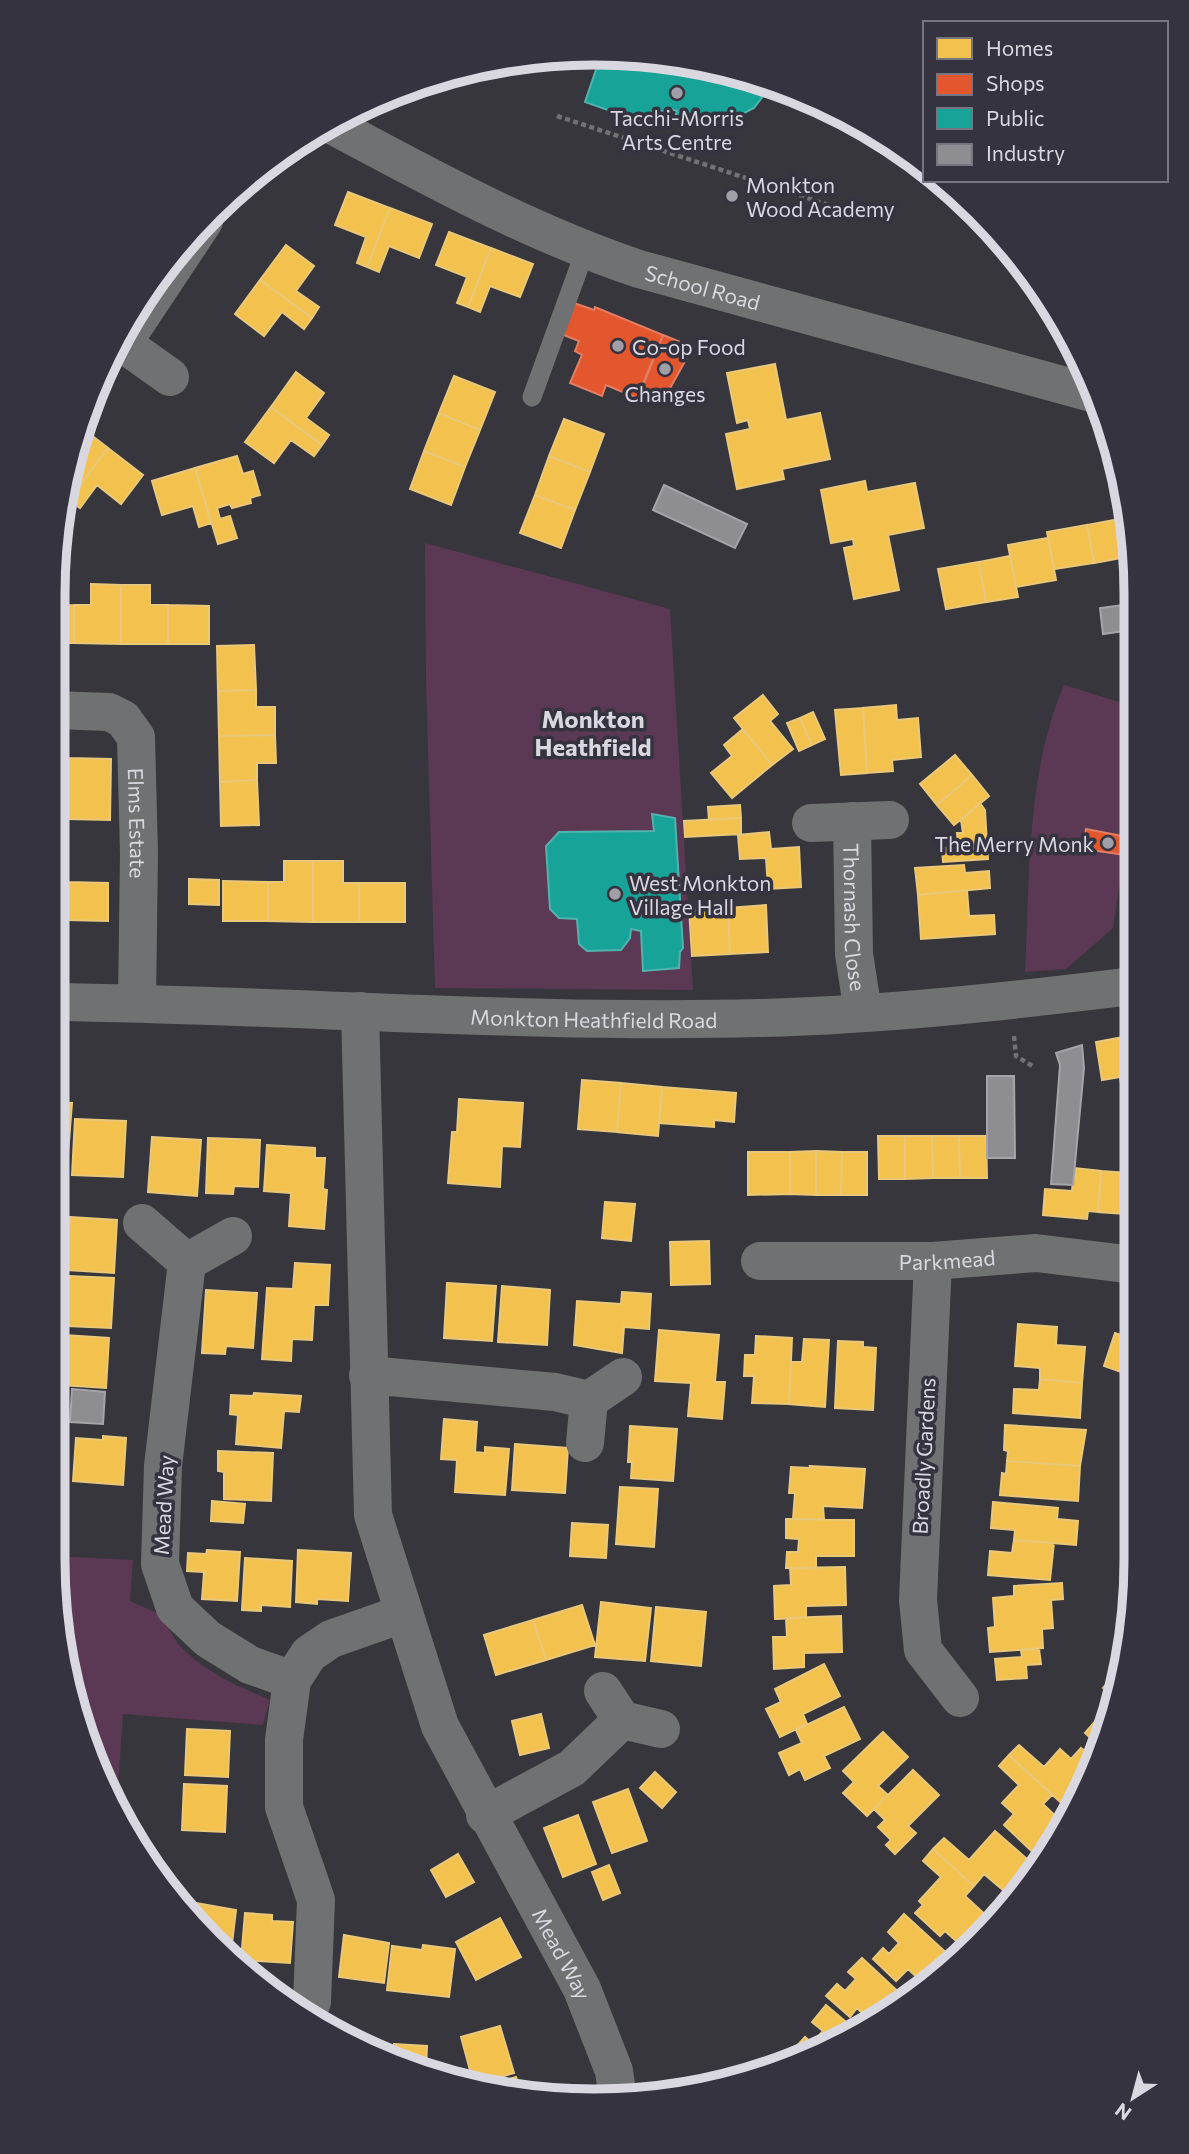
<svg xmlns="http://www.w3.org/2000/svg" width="1189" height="2154" font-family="Commissioner,sans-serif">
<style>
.green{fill:#5b3954}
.homes{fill:#f2c14e;stroke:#eac87a;stroke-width:2}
.shops{fill:#e4572e;stroke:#e17e63;stroke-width:2}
.public{fill:#17a398;stroke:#51b3ae;stroke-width:2}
.industry{fill:#8d8d92;stroke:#a4a4a9;stroke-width:2}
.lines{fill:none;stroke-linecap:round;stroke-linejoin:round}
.path{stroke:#727276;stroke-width:4.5;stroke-dasharray:5 3.5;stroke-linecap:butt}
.service{stroke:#707173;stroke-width:19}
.minor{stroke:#707173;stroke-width:38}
.tertiary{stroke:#707173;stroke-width:38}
.poi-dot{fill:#a09fa7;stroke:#35333f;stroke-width:2.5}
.labels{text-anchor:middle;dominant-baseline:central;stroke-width:7;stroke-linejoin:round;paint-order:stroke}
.poi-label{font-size:21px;fill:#d9d8e0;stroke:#35333f;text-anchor:start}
.street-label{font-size:21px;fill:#d9d8e0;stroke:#35333f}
.quarter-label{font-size:24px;font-weight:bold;fill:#d9d8e0;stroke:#35333f}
.rim{fill:none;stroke:#d9d8e0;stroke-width:9}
</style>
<rect width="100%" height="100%" fill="#37363c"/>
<!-- green -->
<path class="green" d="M425,543L670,609L693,990L435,988L426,681Z
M1064,685L1132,706L1133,838L1086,829L1083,849L1124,855L1113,928L1066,969L1025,972C1030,878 1026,773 1064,685Z
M53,1556L133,1560L130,1601L164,1616C176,1661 231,1683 270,1700L263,1725L123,1714L117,1801L81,1734Z"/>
<!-- homes -->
<path class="homes" d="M348,192L390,208L367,267L357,263L366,237L335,225Z
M390,208L432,224L419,258L389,246L379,272L367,267Z
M449,232L491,248L468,307L457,303L467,277L436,265Z
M286,245L314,266L296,291L319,307L312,318L260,280Z
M491,248L533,264L520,297L490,286L480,312L468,307Z
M260,280L312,318L304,329L282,312L264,336L235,314Z
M775,364L786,420L820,413L830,459L782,469L784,479L737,489L726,434L750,429L748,420L737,423L727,373Z
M296,372L324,393L306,418L329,435L322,445L271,407Z
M454,376L495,392L480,430L439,413Z
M271,407L322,445L314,456L291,440L274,463L245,442Z
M439,413L480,430L465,467L424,451Z
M564,419L604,434L590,472L549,456Z
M82,428L108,448L69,500L64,496L71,454Z
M108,448L143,475L121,504L97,485L80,508L69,500Z
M424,451L465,467L451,505L410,489Z
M237,456L243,474L253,471L260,495L250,498L251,503L232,508L230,504L217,508L220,519L230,516L237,538L218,544L195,468Z
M549,456L590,472L575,510L535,495Z
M195,468L211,523L199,527L193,506L162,515L152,481Z
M865,481L867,492L915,483L924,528L888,535L899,590L854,599L844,548L854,546L853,539L831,543L821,490Z
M535,495L575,510L561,548L520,533Z
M1125,518L1132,556L1094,563L1087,525Z
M1087,525L1094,563L1054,569L1047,532Z
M1048,538L1056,580L1016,587L1008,545Z
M1010,556L1018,597L986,602L979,562Z
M979,562L986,602L946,609L938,569Z
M91,584L121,585V644L74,643V605H91Z
M121,585H150V605H168V644H121Z
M74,605V643H54V606Z
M168,605L209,606V644H168Z
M254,645L256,690L218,691L217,646Z
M256,690V707H275V735L219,736L218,691Z
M763,695L778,714L770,721L793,749L772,765L734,718Z
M896,705L897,720L918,718L921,757L892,760L893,771L867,773L863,708Z
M863,708L867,773L841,775L835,710Z
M813,712L825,739L812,745L800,718Z
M800,718L812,745L799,751L787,723Z
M743,729L772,765L732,798L711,773L732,756L724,745Z
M275,735L276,763H257V780L220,782L219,736Z
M955,755L972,775L937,805L920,784Z
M53,758H68L67,796H53Z
M68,758L111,759L110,820L67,819Z
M972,775L989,796L954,825L937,805Z
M257,780L259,825L221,826L220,782Z
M980,803L985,810L987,845L958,847L957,833H963L961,820Z
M740,805L741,818L709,820L708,807Z
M741,818V834L685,837L684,821Z
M769,832L771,849L799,847L801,887L768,889L766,858L740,859L738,835Z
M987,845L988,859L943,862L942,848Z
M284,861H313V922L268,921V882H284Z
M313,861H343V883H359V922H313Z
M964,865L965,873L989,871L990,888L918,895L915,868Z
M189,879L219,880V905L189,904Z
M223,881L268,882V921H223Z
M53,882H67V920H53Z
M67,882L108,883V921L67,920Z
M359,883H405V922H359Z
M967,890L969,916L994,915L995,934L921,939L918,895Z
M766,905L768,952L730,954L728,908Z
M728,908L730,954L692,956L689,909Z
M1134,1035V1089L1122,1091L1120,1077L1102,1080L1096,1042Z
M582,1080L621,1083L617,1132L578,1129Z
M621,1083L662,1087L658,1136L617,1132Z
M662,1087L736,1093L734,1122L714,1120V1127L659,1123Z
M459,1099L523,1103L520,1147L502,1146L500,1187L448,1183L452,1132H457Z
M53,1102L72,1103L67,1167L53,1166Z
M75,1119L126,1121L123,1177L72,1175Z
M878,1136H905V1179H879Z
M905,1136H932L933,1178L905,1179Z
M932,1136H959L960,1178H933Z
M959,1136H986L987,1178H960Z
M152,1137L201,1140L197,1196L148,1192Z
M208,1138L260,1140L258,1187L234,1186L233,1194L206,1193Z
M267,1145L315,1148V1158H325L323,1189L327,1190L324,1229L289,1226L291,1193L264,1191Z
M816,1151V1195L790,1194V1152Z
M816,1151L842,1152L841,1195H816Z
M748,1152H790V1194L748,1195Z
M842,1152H867V1195H841Z
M1074,1168L1101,1171L1098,1212L1088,1211L1087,1219L1043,1215L1045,1189L1072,1191Z
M1101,1171L1128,1173L1125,1214L1098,1212Z
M1128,1173H1134V1215L1125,1214Z
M605,1202L635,1204L631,1241L602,1238Z
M70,1217L117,1220L114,1273L67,1270Z
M709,1241L710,1284L671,1285L670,1242Z
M295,1263L330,1265L328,1305H314L312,1340L292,1339L291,1361L262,1359L267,1288L293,1289Z
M69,1276L114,1278L111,1328L67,1326Z
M447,1283L496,1286L492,1341L444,1338Z
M502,1286L550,1290L547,1345L498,1342Z
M206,1290L257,1293L253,1348L226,1346L225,1354L202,1353Z
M622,1292L651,1294L649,1329L624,1327L622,1353L574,1345L577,1301L621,1304Z
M1018,1324L1057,1327L1056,1345L1085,1347L1082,1383L1040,1379V1368L1015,1366Z
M659,1330L719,1335L715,1382H725L722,1419L688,1416L691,1383L655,1381Z
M1115,1333L1135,1340L1124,1373L1104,1366Z
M64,1335L109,1338L106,1388L61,1385Z
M756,1336L792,1338L789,1404L752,1403L754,1376H744L745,1355H755Z
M804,1339L829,1340L825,1407L789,1404L791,1362H802Z
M838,1341L863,1342V1347L876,1348L873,1410L835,1408Z
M1040,1379L1082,1383L1080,1418L1013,1413L1014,1389L1039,1390Z
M254,1393L301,1396L299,1412L284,1411L281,1448L236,1444L238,1415L230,1414L231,1395L253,1396Z
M444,1419L477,1422L475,1452L485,1453V1447L509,1449L505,1495L455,1492L457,1460L441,1459Z
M1005,1425L1086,1430L1080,1466L1007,1461L1008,1451L1004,1450Z
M630,1426L677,1429L673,1481L631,1478L632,1462H628Z
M103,1436L126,1438L123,1485L73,1481L76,1438L103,1440Z
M515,1444L568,1448L565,1493L512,1490Z
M53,1446H66L63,1503L53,1502Z
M218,1451L273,1453L271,1501L224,1499V1472L218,1471Z
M1007,1461L1080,1466L1078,1501L1000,1495L1002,1473L1006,1474Z
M810,1466L865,1469L862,1508L823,1506L824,1519H793L795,1493H789L791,1467L811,1468Z
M620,1487L658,1489L654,1547L616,1544Z
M212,1501L245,1504L243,1523L211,1521Z
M993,1502L1058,1508L1057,1519L1078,1521L1076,1545L1014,1540L1015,1530L991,1528Z
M786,1519L854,1520V1556H816V1569L786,1568L787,1552H798L799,1539L786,1538Z
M572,1523L608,1525L606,1558L570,1556Z
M1014,1540L1054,1543L1050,1580L988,1575L990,1551L1012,1553Z
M207,1550L240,1552L237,1601L202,1599L204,1572L187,1571L188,1553L206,1554Z
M298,1550L351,1553L348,1601L317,1599V1604L296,1602Z
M245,1558L292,1561L290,1607L261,1605V1611L242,1610Z
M845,1567L846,1605L806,1606V1618L775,1619L774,1586L791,1585L790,1568Z
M1062,1583L1063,1599L1051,1600L1053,1628L1042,1629L1043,1648L990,1652L988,1628L995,1627L993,1598L1014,1596V1586Z
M601,1602L651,1608L645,1661L595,1657Z
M582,1605L595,1645L546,1660L533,1620Z
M656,1607L706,1612L701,1666L651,1661Z
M841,1616L842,1652L804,1653V1667L774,1669L773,1637H787L786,1618Z
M533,1620L546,1660L496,1675L484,1635Z
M1039,1649L1041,1664L1026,1665L1027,1678L997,1680L995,1659L1022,1657L1021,1650Z
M824,1664L840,1696L803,1714L807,1724L780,1737L766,1709L781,1702L775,1689Z
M1112,1678L1120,1686L1118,1700L1103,1688Z
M844,1707L860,1739L824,1756L830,1768L805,1780L800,1769L789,1775L779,1753L802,1743L796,1730Z
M1105,1710L1111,1716L1099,1746L1085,1733Z
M541,1714L549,1748L520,1755L512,1721Z
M187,1729L230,1731L228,1777L185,1775Z
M883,1732L908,1757L878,1786L888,1795L867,1816L843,1793L854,1782L843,1771Z
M1019,1745L1044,1767L1060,1749L1071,1759L1081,1748L1094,1759L1076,1802L1069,1810L1009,1755Z
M1009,1755L1052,1795L1043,1804L1066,1826L1040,1859L1004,1825L1014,1814L1002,1803L1019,1785L999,1766Z
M913,1770L939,1795L908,1826L916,1833L895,1854L886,1845L891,1840L878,1827L885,1820L874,1809Z
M655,1772L676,1792L662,1808L640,1788Z
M184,1784L227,1786L225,1832L182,1830Z
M628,1789L647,1841L612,1853L593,1802Z
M578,1815L596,1864L563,1877L544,1828Z
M995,1831L1035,1866L1010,1896L984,1874L974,1886L933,1849L944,1838L969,1860Z
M933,1849L974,1886L965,1896L989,1918L963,1947L945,1931L940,1936L915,1913L923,1905L919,1901L941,1877L923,1861Z
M458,1854L474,1882L446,1897L431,1870Z
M609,1865L620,1893L603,1900L592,1872Z
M179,1900L236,1910L231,1952L179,1903Z
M245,1913L272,1915V1921L293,1922L290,1963L241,1960Z
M904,1914L953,1959L924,1984L908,1969L896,1981L873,1959L883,1948L889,1954L899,1943L888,1932Z
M500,1918L521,1957L476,1980L456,1942Z
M344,1935L389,1943L384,1983L339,1977Z
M423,1945L455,1949L449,1997L387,1990L392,1946L422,1950Z
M862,1958L904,1997L868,2019L857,2008L850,2017L826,1996L837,1984L845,1991L856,1979L848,1972Z
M826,2005L853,2028L806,2058L795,2048L805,2037L812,2043L823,2031L812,2022Z
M500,2026L514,2073L474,2085L461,2037Z
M394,2044L427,2046L426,2070L393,2055Z
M516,2077L520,2089L485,2086Z"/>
<!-- shops -->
<path class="shops" d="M574,303L594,310L595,307L663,335L637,398L606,385L602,396L570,383L582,355L575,351L579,341L561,334Z
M663,335L693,347L664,399L641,391Z
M1086,829L1133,838V856L1083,849Z"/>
<!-- public -->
<path class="public" d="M601,55L665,57L773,83L754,108L728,121L701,126L674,121L677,111L668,108L661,112L653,109L647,124L585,102Z
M652,814L675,818L683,948L680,952L679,968L643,971L641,931L631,929L630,938L621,950L587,951L579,944L577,919L559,918L550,909L546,846L559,832L654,831Z"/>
<!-- industry -->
<path class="industry" d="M664,485L747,524L735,548L653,510Z
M1132,604V630L1103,634L1100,608Z
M1082,1045L1084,1068L1073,1185L1051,1184L1060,1065L1056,1053Z
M987,1076H1014L1015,1158H987Z
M72,1389L105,1392L103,1424L70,1422Z"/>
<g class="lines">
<!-- path -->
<path class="path" d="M557,116L871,219
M1014,1036L1016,1056L1034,1067"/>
<!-- service -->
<path class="service" d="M532,397L585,251"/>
<!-- minor -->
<g class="minor">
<path id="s1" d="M330,124C431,178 531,233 639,269L1095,394"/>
<path d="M118,340L170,377"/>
<path d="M123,343L204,221"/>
<path id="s2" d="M53,710L109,712L123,719L136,737L139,853L137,1003"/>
<path id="s3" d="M852,821L854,954L863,1012"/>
<path d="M811,823L890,820"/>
<path id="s4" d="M360,1011L373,1515L440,1726L582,1989L614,2071L618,2099"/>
<path d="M142,1223L187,1262L233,1236"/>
<path id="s5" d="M760,1261H933L1036,1253L1134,1265"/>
<path d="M933,1261L918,1600L923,1650L960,1698"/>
<path d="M187,1262L163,1466L160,1564L175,1608L208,1639L250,1665L292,1680"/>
<path d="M368,1375L555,1392L589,1400"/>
<path d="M585,1443L589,1400L623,1377"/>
<path d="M603,1691L622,1720L661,1729"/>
<path d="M485,1815L572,1768L622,1720"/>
<path d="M305,2015L312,2002L316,1900L284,1807V1740L292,1680L309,1654L331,1639L402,1614"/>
</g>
<!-- tertiary -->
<path class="tertiary" id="s6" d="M53,1002C289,1005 524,1024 760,1018C885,1015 1009,1001 1133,986"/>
</g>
<!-- markers -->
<g class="poi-dot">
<circle cx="677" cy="93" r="7"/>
<circle cx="732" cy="196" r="7"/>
<circle cx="618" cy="346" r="7"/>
<circle cx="665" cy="369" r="7"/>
<circle cx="1108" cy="843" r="7"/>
<circle cx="615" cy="894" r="7"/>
</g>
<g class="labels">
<!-- poi labels -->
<g class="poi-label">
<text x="677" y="117" text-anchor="middle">Tacchi-Morris<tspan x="677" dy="24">Arts Centre</tspan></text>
<text x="746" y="184">Monkton<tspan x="746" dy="24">Wood Academy</tspan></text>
<text x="632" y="346">Co-op Food</text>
<text x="665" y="393" text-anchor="middle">Changes</text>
<text x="1094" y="843" text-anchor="end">The Merry Monk</text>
<text x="629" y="882">West Monkton<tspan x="629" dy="24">Village Hall</tspan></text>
</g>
<!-- street labels -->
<g class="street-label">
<text stroke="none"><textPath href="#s1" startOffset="408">School Road</textPath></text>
<text stroke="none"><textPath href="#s2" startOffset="180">Elms Estate</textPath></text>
<text stroke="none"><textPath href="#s3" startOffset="96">Thornash Close</textPath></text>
<text stroke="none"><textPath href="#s6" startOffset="541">Monkton Heathfield Road</textPath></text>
<text stroke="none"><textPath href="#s5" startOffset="187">Parkmead</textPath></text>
<text transform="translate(923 1456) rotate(-87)">Broadly Gardens</text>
<text transform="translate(163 1505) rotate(-87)">Mead Way</text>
<text stroke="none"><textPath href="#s4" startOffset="984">Mead Way</textPath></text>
</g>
<!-- quarter labels -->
<g class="quarter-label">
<text x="593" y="718">Monkton<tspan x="593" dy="28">Heathfield</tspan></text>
</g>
</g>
<!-- crop -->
<path d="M0 0H1189V2154H0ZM594 65H595A529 529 0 0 1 1124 594V1560A529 529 0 0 1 595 2089H594A529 529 0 0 1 65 1560V594A529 529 0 0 1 594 65Z" fill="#35333f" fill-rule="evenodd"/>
<path class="rim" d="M594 65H595A529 529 0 0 1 1124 594V1560A529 529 0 0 1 595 2089H594A529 529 0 0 1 65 1560V594A529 529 0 0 1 594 65Z"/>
<!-- legend -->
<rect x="923" y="21" width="245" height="161" fill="#35333f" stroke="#77757f" stroke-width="2"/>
<rect x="937" y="38" width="35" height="21" fill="#f2c14e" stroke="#77757f" stroke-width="2"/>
<text x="986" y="56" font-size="21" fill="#d9d8e0">Homes</text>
<rect x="937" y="74" width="35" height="21" fill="#e4572e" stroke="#77757f" stroke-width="2"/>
<text x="986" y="91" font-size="21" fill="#d9d8e0">Shops</text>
<rect x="937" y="108" width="35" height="21" fill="#17a398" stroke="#77757f" stroke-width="2"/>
<text x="986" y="126" font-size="21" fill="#d9d8e0">Public</text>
<rect x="937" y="144" width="35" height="21" fill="#8d8d92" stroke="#77757f" stroke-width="2"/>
<text x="986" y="161" font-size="21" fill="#d9d8e0">Industry</text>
<!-- north arrow -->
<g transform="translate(1133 2098) rotate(216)" stroke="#35333f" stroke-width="5" paint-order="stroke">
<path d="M0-5L12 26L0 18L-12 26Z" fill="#d9d8e0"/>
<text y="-10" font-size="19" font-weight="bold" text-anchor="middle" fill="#d9d8e0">N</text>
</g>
</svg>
